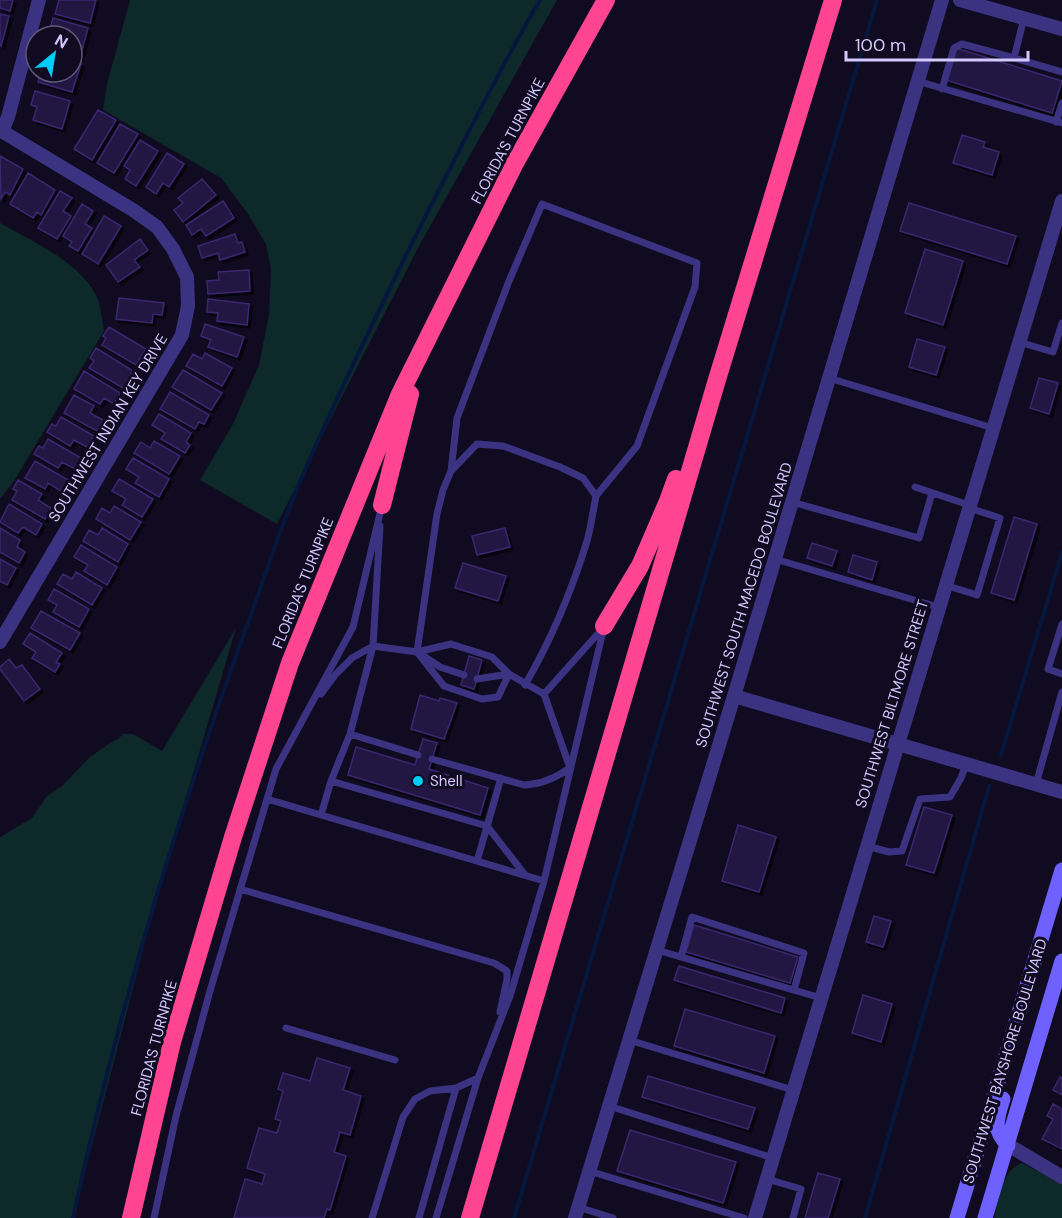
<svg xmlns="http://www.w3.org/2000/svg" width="1062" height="1218" font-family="'DM Sans',sans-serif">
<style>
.green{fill:#0e292a}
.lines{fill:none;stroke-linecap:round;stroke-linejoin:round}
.stream{stroke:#06173e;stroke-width:4}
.building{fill:#221642;stroke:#3a276f;stroke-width:1.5;filter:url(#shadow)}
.lane{stroke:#3b3381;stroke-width:7}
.street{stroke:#3b3381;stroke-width:14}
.secondary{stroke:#6f61ff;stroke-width:15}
.highway{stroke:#ff4592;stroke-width:18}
.poi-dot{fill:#00ccf5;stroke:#100b20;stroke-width:2}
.labels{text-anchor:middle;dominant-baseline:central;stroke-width:6;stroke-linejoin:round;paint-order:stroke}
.street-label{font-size:15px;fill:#d3caff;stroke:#100b20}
.poi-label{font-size:15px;fill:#d3caff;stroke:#100b20;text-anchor:start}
</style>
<defs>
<filter id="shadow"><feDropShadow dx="3" dy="3" stdDeviation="0" flood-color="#0009"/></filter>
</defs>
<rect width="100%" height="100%" fill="#100b20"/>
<!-- green -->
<path class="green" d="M130,0H557L419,246L277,524L200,480L232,426L259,365L269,315L271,269L266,244L248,214L221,178L103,110L107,84Z
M0,223C33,242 77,260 96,295C101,305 102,320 104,331L14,481L0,499Z
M236,628L157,896L73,1218H0V837L32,818L47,796L62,786L90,757L110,743L118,739L123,734H133L162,751Z
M1022,1163L1062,1184V1218H994C999,1199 1002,1170 1022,1163Z"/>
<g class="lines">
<!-- stream -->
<path class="stream" d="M1001,755L1062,553
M73,1218C116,1019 175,823 245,631C264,580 280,527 302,477C346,376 394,278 444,180C475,120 505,59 540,0
M514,1218L877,0
M865,1218L989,786"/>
</g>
<!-- building -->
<path class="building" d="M0,0H13L10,11L0,8Z
M59,0H96L90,23L55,14Z
M0,14L9,16L1,46L0,45Z
M53,18L88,28L80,57L72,55V36H51L52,34L49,33Z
M956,48L1062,81L1052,113L946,80Z
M72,61L81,64L72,92L38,82L41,72H72Z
M35,91L70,101L62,129L33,120L37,107L31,105Z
M98,110L116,120L92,160L74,149Z
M120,124L138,134L114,173L97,163Z
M962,135L985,142L983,147L999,152L992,175L953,163Z
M140,140L158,151L136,186L125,179L130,170L124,166Z
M167,153L184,164L169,187L163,183L156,194L146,187Z
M0,156L23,169L10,195L5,192L1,199Z
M28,173L55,190L41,215L37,212L33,218L10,204Z
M202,179L216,195L183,222L174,210L183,203L178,198Z
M60,191L72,198L63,211L71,216L57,239L38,228Z
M223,201L234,218L206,236L201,229L192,235L186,225Z
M909,203L1016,236L1007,264L900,231Z
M82,204L93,211L85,224L92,228L78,251L69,246L72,242L63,236Z
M104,216L121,226L98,264L82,254Z
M235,234L238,243L242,242L245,252L220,260L218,253L202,258L198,246Z
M140,239L148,250L134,260L140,267L118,282L106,265Z
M925,249L963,261L943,325L905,313Z
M249,270L250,291L208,294L207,281L219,280L218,272Z
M119,298L164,303L162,315L153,314L152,323L116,319Z
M208,299L249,304L247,325L217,321L218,313L207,312Z
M205,324L244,337L237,357L208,347L211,340L201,336Z
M109,327L146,349L136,365L102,345L106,338L103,336Z
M917,339L945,347L936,375L909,367Z
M96,348L133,371L123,388L89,368L94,361L90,358Z
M205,353L232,368L222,386L186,366L193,354L202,359Z
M183,370L222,393L211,410L172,387Z
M84,371L120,393L114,404L104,398L100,404L74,389Z
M1039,378L1058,383L1049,414L1030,408Z
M170,392L209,415L204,424L199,422L195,429L160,409Z
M74,395L94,406L90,413L103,420L97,431L64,413Z
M159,414L191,433L186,442L190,445L185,453L161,439L165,433L152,425Z
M61,417L94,436L87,447L74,440L70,446L47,432L52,424L56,426Z
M48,439L81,458L75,469L62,462L58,468L34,454L39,446L43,448Z
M154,441L180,456L169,474L134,453L141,442L150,448Z
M133,458L169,479L159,497L135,483L139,477L126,469Z
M35,461L68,480L61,491L48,483L45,489L25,478Z
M119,479L153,499L142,517L122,505L126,499L112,491Z
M18,480L42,494L38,500L51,508L45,519L12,500L17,491L13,489Z
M9,504L42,524L36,535L23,527L18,533L0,522Z
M114,506L141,522L130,540L96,519L102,508L110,513Z
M1014,517L1037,524L1014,600L991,593Z
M0,528L20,540L17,547L25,552L19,563L0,552Z
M102,528L128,544L118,562L83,541L89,530L98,535Z
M505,528L510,547L477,555L472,536Z
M812,543L837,551L832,566L807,558Z
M81,545L117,567L107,585L84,571L88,565L74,557Z
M853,555L877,562L872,580L848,572Z
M0,559L16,568L7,585L0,581Z
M463,563L506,576L498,601L455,588Z
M76,572L102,588L92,605L57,584L63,574L72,579Z
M54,589L89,609L79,627L53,612L57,605L48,600Z
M41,611L80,633L70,650L31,628Z
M30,633L62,653L56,662L60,664L55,672L32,658L36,652L23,644Z
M469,656L482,660L474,689L461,685Z
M9,659L16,668L22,665L40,689L24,701L0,669V667Z
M420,695L439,701L440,698L457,703L444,739L411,729Z
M423,739L437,743L429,769L488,788L480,815L348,775L356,747L415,765Z
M924,807L952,815L934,873L906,865Z
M738,825L776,837L759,892L722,881Z
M874,916L891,921L883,947L866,942Z
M694,925L798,957L790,983L686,952Z
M679,966L785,998L781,1013L674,980Z
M863,995L892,1004L881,1042L852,1033Z
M685,1009L775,1036L764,1073L674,1046Z
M317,1058L350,1068L343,1090L361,1096L350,1135L340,1132L334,1152L346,1156L330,1210L327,1209L324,1218H234L245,1179L262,1184L265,1174L247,1168L259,1128L277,1133L281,1121L275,1119L283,1091L278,1089L283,1073L310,1081Z
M648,1076L755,1108L748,1129L642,1097Z
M1060,1077L1062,1078V1095L1053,1090Z
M1053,1104L1062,1109V1149L1042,1139L1053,1119L1047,1116Z
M630,1130L736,1162L723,1203L617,1171Z
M818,1173L840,1179L828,1218H805Z"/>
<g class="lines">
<!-- lane -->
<path class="lane" d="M1024,18L1014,58L1062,72
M917,81L1062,123
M942,89L954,48L962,44L1014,58
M1056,122L1062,103
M1019,342L1053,352L1062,323
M829,378L993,428
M451,471L477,444L503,446L560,467L583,478L596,496C593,511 591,527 587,541C572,590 551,640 525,685
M915,487L969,505
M792,502L919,538L932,493
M775,559L938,607
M945,585L977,595L1000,518L969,508
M1062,624L1048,669L1062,674
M422,655L440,667L464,675
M509,674L498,697L482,699L444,686L417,652L437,514L443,490L451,471L457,418L509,281L542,204L697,263L695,287L637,446L596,496
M477,679L509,674
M321,694L336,674L352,658L373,646L417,652L451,644L492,657L509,674L544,694L570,768C555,778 542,784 524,785L432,759
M544,694L603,628
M350,734L418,755
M331,781L487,826L525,875
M1036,784L1062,692
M267,799L544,881
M321,815L331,781L350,734L373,646L380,526
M867,846L889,852L902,851L920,799L950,797L961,778L966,764
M477,861L501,778
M240,889L494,963L507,971V979L500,1012
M657,950L821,998
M681,957L692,917L804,953L794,990
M286,1028L395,1060
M629,1040L793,1090
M609,1106L773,1158
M589,1171L744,1218
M767,1179L801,1189L793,1218
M578,1207L613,1218
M154,1218L176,1116L210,991L276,769L353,627L382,505
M372,1218L403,1117L415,1099L430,1091L456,1088L478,1078
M419,1218L456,1088
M436,1218L478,1078L510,996L544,881L604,627"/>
<!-- street -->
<path class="street" d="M960,0L1062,29
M0,130L133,210L157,227L173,249L187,277L188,306L182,335L0,642
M2,131L8,117L39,0
M734,696L1062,792
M1008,1145L1062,1177
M575,1218L734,696L942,0
M755,1218L1062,201"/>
<!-- secondary -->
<path class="secondary" d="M1003,1099C997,1118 992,1130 1008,1145
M957,1218L1062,870
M985,1218L1062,961"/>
<!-- highway -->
<path class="highway" d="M382,505L410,394
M604,626L640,566L668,501L676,479
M131,1218L172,1042L233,837L290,663L400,394L515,163L606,0
M470,1218L716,383L833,0"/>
</g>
<!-- markers -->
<circle class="poi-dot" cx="418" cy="781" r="6"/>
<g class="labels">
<!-- street labels -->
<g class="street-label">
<text transform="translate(508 141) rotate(-62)">FLORIDA'S TURNPIKE</text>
<text transform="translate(108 428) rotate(-59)">SOUTHWEST INDIAN KEY DRIVE</text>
<text transform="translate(303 583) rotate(-68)">FLORIDA'S TURNPIKE</text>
<text transform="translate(744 605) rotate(-73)">SOUTHWEST SOUTH MACEDO BOULEVARD</text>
<text transform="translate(892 704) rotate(-73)">SOUTHWEST BILTMORE STREET</text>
<text transform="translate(154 1048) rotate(-75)">FLORIDA'S TURNPIKE</text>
<text transform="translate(1005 1061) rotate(-73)">SOUTHWEST BAYSHORE BOULEVARD</text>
</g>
<!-- poi labels -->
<g class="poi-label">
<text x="430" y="781">Shell</text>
</g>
</g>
<!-- north arrow -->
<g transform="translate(54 54) rotate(30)"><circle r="28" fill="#100b20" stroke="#5e5779" stroke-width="1.5"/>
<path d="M0-4.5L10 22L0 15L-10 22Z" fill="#00ccf5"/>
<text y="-9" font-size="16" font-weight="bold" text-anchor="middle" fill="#d3caff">N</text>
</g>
<!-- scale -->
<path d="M846 51v9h182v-9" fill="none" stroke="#d3caff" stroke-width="3"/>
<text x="855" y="51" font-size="18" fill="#d3caff" stroke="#100b20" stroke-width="4.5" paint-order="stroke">100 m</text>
</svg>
